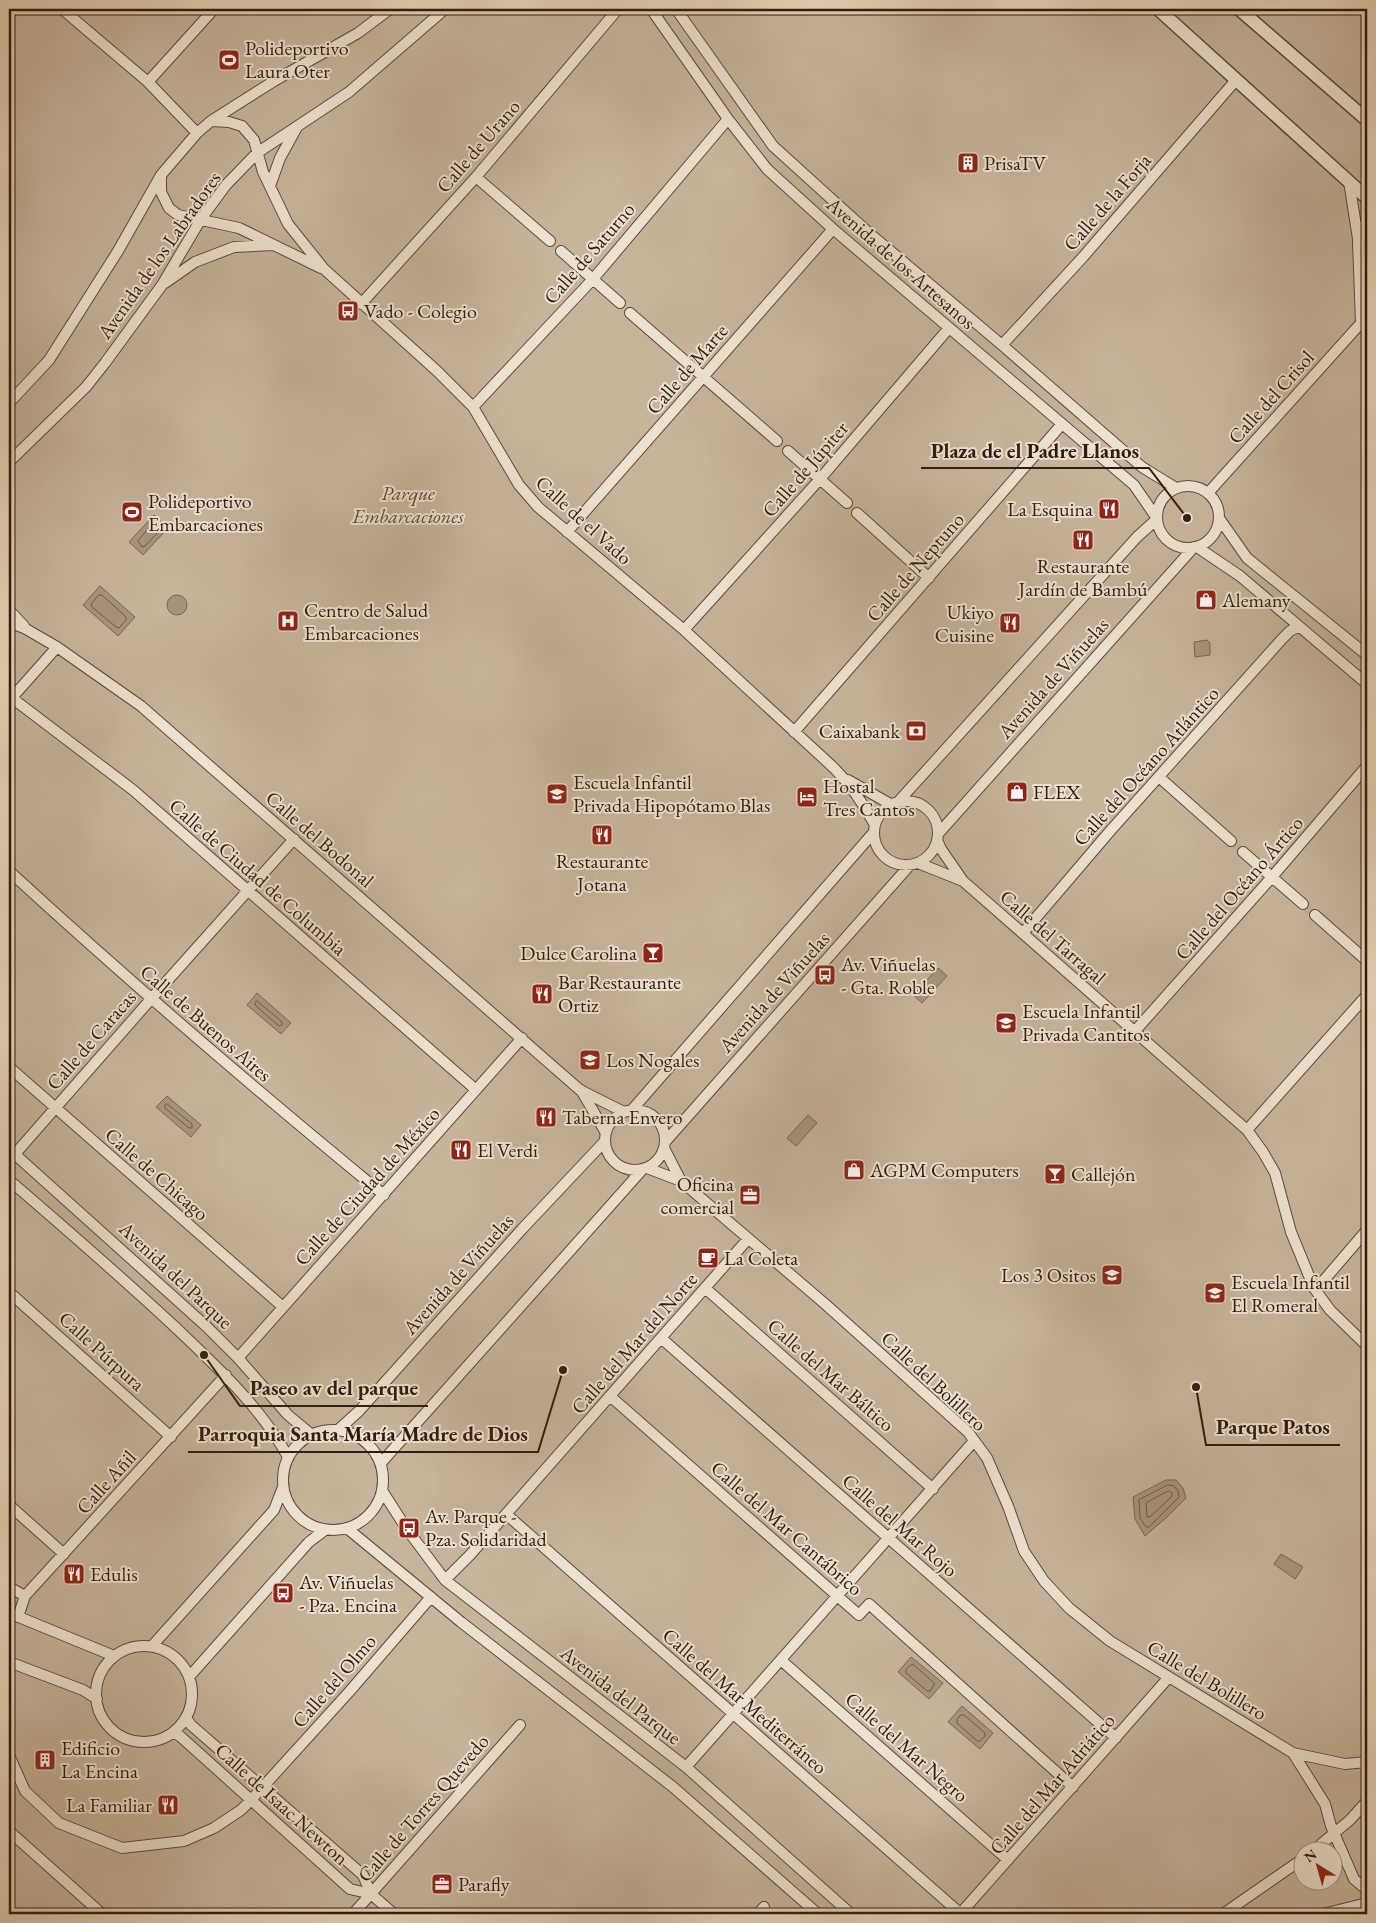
<svg xmlns="http://www.w3.org/2000/svg" width="1376" height="1923" font-family="'EB Garamond',serif">
<style>
.green{fill:#c6b49b;stroke:#7c6856;fill-rule:evenodd}
.water{fill:#a7947e;stroke:#786452}
.lines{fill:none;stroke-linecap:round;stroke-linejoin:round}
.shore{stroke:#6c5847;stroke-width:1}
.minor-tunnel{stroke:#c0ae96;stroke-width:10;stroke-dasharray:10 5;stroke-linecap:butt}
.minor-casing{stroke:#5e493a;stroke-width:12}
.tertiary-casing{stroke:#5e493a;stroke-width:15}
.minor{stroke:#ede2d0;stroke-width:10}
.tertiary{stroke:#ede2d0;stroke-width:12}
.labels{text-anchor:middle;dominant-baseline:central;stroke-width:4;stroke-linejoin:round;paint-order:stroke}
.poi-label{font-size:20px;fill:#311b10;stroke:#ede2d0;text-anchor:start}
.street-label{font-size:20px;fill:#311b10;stroke:#ede2d0}
.park-label{font-size:20px;font-style:italic;fill:#5e493a;stroke:#ede2d0}
.leader{fill:none;stroke:#311b10;stroke-width:2}
.callout-dot{fill:#311b10;stroke:#ede2d0;stroke-width:2}
.callout-label{font-size:21px;text-anchor:middle;font-weight:bold;fill:#311b10;stroke:#ede2d0;stroke-width:4;stroke-linejoin:round;paint-order:stroke}
</style>
<rect width="100%" height="100%" fill="#e4d3b7"/>
<filter id="stains"><feTurbulence type="fractalNoise" baseFrequency=".004" numOctaves="4"/><feColorMatrix values="0 0 0 0 .2 0 0 0 0 .09 0 0 0 0 .02 0 0 0 .5 -.17"/></filter>
<radialGradient id="worn" r=".72"><stop offset=".6" stop-color="#630" stop-opacity="0"/><stop offset="1" stop-color="#630" stop-opacity=".3"/></radialGradient>
<!-- green -->
<path class="green" d="M9,9H1367V1914H9ZM1304,1850H1334V1880H1304Z"/>
<!-- water -->
<path class="water" d="M154,515L168,528L143,555L129,542Z
M100,586L135,617L118,636L83,605Z
M167 605a10 10 0 1 1 20 0a10 10 0 1 1-20 0Z
M1207,640L1210,643V655L1195,657L1194,642Z
M938,968L947,976L922,1003L913,995Z
M257,993L291,1023L281,1034L247,1005Z
M167,1096L201,1125L191,1137L156,1107Z
M808,1115L817,1123L796,1146L787,1138Z
M1166,1480H1176L1183,1488L1186,1498L1167,1517L1145,1536L1135,1519L1133,1497Z
M1281,1554L1303,1567L1295,1579L1274,1564Z
M911,1657L943,1683L929,1699L898,1672Z
M962,1706L993,1733L980,1749L948,1722Z"/>
<g class="lines">
<!-- shore -->
<path class="shore" d="M153,524L159,527L160,530L145,546L142,547L138,541Z
M99,595H102L126,617V620L119,628L116,627L91,606L92,603Z
M257,1001L282,1022V1025L279,1026L256,1006L255,1003Z
M167,1104L192,1124V1128H189L165,1108V1105Z
M1168,1485L1174,1486L1178,1491L1179,1497L1149,1527H1146L1140,1518L1139,1500Z
M1169,1491L1172,1493V1496L1150,1517H1147L1146,1503Z
M911,1665H914L934,1683V1685L930,1691H927L906,1673V1670Z
M961,1715H964L985,1733V1736L980,1741H977L957,1723V1720Z"/>
<!-- minor-tunnel -->
<path class="minor-tunnel" d="M1231,841L1243,852
M1303,904L1315,915"/>
<!-- minor casing -->
<g class="minor-casing">
<path id="minor" d="M62,9L148,82L197,133
M651,9L728,119L767,169L833,229L1134,485L1156,517
M676,9L773,146L869,233L1002,345L1142,467L1176,488
M148,82L214,9
M211,121L229,122L242,126L254,140L263,172L288,224L324,269L437,371L473,407L519,485L538,507L684,630L834,768C850,784 864,805 875,825
M161,177V192L169,208L178,215L239,228L321,268
M476,177L550,241
M1349,181L1358,239
M270,186L280,158L297,127
M561,251L620,303
M165,283L195,262L234,247L273,245
M361,304L476,177L618,9
M630,313L777,441
M1361,323L1358,242L1367,219
M1002,345L1083,257L1236,80
M9,403L49,360L118,251L161,175L197,133L211,121L274,81L358,33L390,9
M473,407L593,279L728,119
M788,451L847,503
M9,462L86,387L105,363L162,285L201,219L226,185L257,153L349,92L445,9
M1157 517a31 31 0 1 1 62 0a31 31 0 1 1-62 0Z
M1208,493L1361,323
M857,513L929,578
M1219,518L1247,558L1367,655
M567,532L833,229
M1197,547L1240,576L1367,684
M9,610L24,626
M9,622L26,629L57,647L141,706L580,1090L624,1112
M684,630L820,479L949,328
M12,698L133,790L475,1089
M9,701L57,647
M794,732L1062,424
M1159,777L1231,841
M848,780L892,805
M874 833a32 32 0 1 1 64 0a32 32 0 1 1-64 0Z
M898,802L1137,537L1157,519
M938,834L1194,547
M937,840L941,849L963,881L1247,1130L1263,1152L1275,1173L1291,1232L1314,1288L1330,1310L1367,1346
M1243,852L1303,904
M918,863L963,881
M9,871C131,983 256,1090 384,1195
M1315,915L1367,961
M1023,933L1111,830L1282,639L1290,631L1298,627
M1135,1031L1272,877L1367,766
M9,1067L283,1307
M581,1090L606,1133
M605 1140a30 30 0 1 1 60 0a30 30 0 1 1-60 0Z
M631,1111L874,832
M1247,1130L1367,995
M665,1142L910,865
M664,1148L681,1181
M9,1149L207,1327L238,1358L288,1415L312,1435
M15,1154L151,999L294,839
M647,1168L681,1181L824,1303L968,1432L987,1458L1008,1506L1024,1551L1044,1581L1069,1608L1110,1641L1293,1753L1345,1764L1367,1762
M9,1180C65,1228 120,1276 174,1326C216,1366 260,1406 288,1457
M705,1288L933,1489
M1314,1288L1325,1279L1367,1230
M9,1292L171,1437
M661,1338L1116,1738
M238,1358L522,1038
M610,1396L859,1615L869,1604L1073,1787
M283 1480a50 50 0 1 1 100 0a50 50 0 1 1-100 0Z
M338,1430L359,1411L523,1228L605,1141
M381,1463L642,1170
M383,1492L406,1528L445,1580L686,1767L851,1914
M9,1505L64,1554
M506,1514L961,1914
M348,1529L461,1622L673,1787L818,1914
M445,1580L470,1555L748,1239
M9,1587L25,1596
M9,1613L114,1656
M18,1617L25,1596L226,1375
M152,1646L274,1510L283,1487
M96 1694a48 48 0 1 1 96 0a48 48 0 1 1-96 0Z
M782,1661L1008,1860
M9,1662L83,1690L97,1699
M189,1677L309,1542L325,1530
M186,1718L191,1725L363,1875L371,1894L394,1914
M173,1732L181,1737L350,1889L371,1894
M1293,1753L1325,1804L1331,1826L1354,1879L1367,1890
M9,1755L25,1791L59,1823L122,1848L184,1841L214,1828L241,1810L251,1800L349,1692L431,1597
M686,1767L974,1441
M9,1831L102,1914
M1314,1850L1350,1820L1367,1801
M353,1914L520,1725
M758,1914L764,1907
M960,1914L1169,1677
M1223,1914L1304,1858
M1323,1914L1367,1903"/>
</g>
<!-- tertiary casing -->
<g class="tertiary-casing">
<path id="tertiary" d="M1158,9L1367,198
M1239,9L1367,120"/>
</g>
<!-- minor -->
<use href="#minor" class="minor"/>
<!-- tertiary -->
<use href="#tertiary" class="tertiary"/>
</g>
<!-- icons -->
<defs>
<g id="stadium-square" transform="scale(1.125)"><rect x="-9" y="-9" width="18" height="18" rx="4" fill="#8f2418" stroke="#ede2d0"/><path d="M0-5a6.5 5 0 1 0 0 10a6.5 5 0 1 0 0-10ZM-3.5-1.8h7v3.6h-7Z" fill="#fff"/></g>
<g id="building-square" transform="scale(1.125)"><rect x="-9" y="-9" width="18" height="18" rx="4" fill="#8f2418" stroke="#ede2d0"/><path d="M-4-6H4V6H1V3H-1V6H-4ZM-2.5-4.3h1.7v1.8h-1.7ZM.8-4.3h1.7v1.8H.8ZM-2.5-1h1.7V.8h-1.7ZM.8-1h1.7V.8H.8Z" fill="#fff"/></g>
<g id="bus-square" transform="scale(1.125)"><rect x="-9" y="-9" width="18" height="18" rx="4" fill="#8f2418" stroke="#ede2d0"/><path d="M-5-6H5V4H4V6H2V4H-2V6H-4V4H-5ZM-3.5-4V0h7V-4ZM-3.5 1.2v1.5H-2V1.2ZM2 1.2v1.5H3.5V1.2Z" fill="#fff"/></g>
<g id="restaurant-square" transform="scale(1.125)"><rect x="-9" y="-9" width="18" height="18" rx="4" fill="#8f2418" stroke="#ede2d0"/><path d="M-5-6h1v4h1v-4h1v4h1v-4h1v5L-1.5 .5V6h-2V.5L-5-1ZM5-6V6H3V1.5H1.5Q1.5-4 5-6Z" fill="#fff"/></g>
<g id="shop-square" transform="scale(1.125)"><rect x="-9" y="-9" width="18" height="18" rx="4" fill="#8f2418" stroke="#ede2d0"/><path d="M-5-2.5h2.3a2.7 3.5 0 0 1 5.4 0H5L5.5 6h-11ZM-1.5-2.5h3a1.5 2.3 0 0 0-3 0Z" fill="#fff"/></g>
<g id="hospital-square" transform="scale(1.125)"><rect x="-9" y="-9" width="18" height="18" rx="4" fill="#8f2418" stroke="#ede2d0"/><path d="M-5-5h3v3.5h4V-5h3V5h-3V1.5h-4V5h-3Z" fill="#fff"/></g>
<g id="bank-square" transform="scale(1.125)"><rect x="-9" y="-9" width="18" height="18" rx="4" fill="#8f2418" stroke="#ede2d0"/><path d="M-6-4H6V4H-6ZM0-2.3a2.3 2.3 0 1 0 0 4.6a2.3 2.3 0 1 0 0-4.6Z" fill="#fff"/></g>
<g id="school-square" transform="scale(1.125)"><rect x="-9" y="-9" width="18" height="18" rx="4" fill="#8f2418" stroke="#ede2d0"/><path d="M0-5L7-2L0 1L-7-2ZM-4 1L0 2.5L4 1V4Q0 6-4 4Z" fill="#fff"/></g>
<g id="hotel-square" transform="scale(1.125)"><rect x="-9" y="-9" width="18" height="18" rx="4" fill="#8f2418" stroke="#ede2d0"/><path d="M-6-4.5h1.5V1H6V5H4.5V3h-9V5H-6ZM-4 0a1.8 1.8 0 1 1 3.6 0ZM.5 0V-2.5h3Q6-2.5 6 0Z" fill="#fff"/></g>
<g id="bar-square" transform="scale(1.125)"><rect x="-9" y="-9" width="18" height="18" rx="4" fill="#8f2418" stroke="#ede2d0"/><path d="M-6-5H6L.8 .8V4.5H3.5V6h-7V4.5H-.8V.8Z" fill="#fff"/></g>
<g id="office-square" transform="scale(1.125)"><rect x="-9" y="-9" width="18" height="18" rx="4" fill="#8f2418" stroke="#ede2d0"/><path d="M-6-3h4V-5.5h4V-3h4V5H-6ZM-1-4.5V-3h2v-1.5ZM-6 0V1H6V0Z" fill="#fff"/></g>
<g id="cafe-square" transform="scale(1.125)"><rect x="-9" y="-9" width="18" height="18" rx="4" fill="#8f2418" stroke="#ede2d0"/><path d="M-5.5-4.5H6V0H3Q3 3.5 0 3.5H-2.5Q-5.5 3.5-5.5 0ZM3-3.2v2h1.7v-2ZM-6 4.5H4V6H-6Z" fill="#fff"/></g>
</defs>
<g fill-rule="evenodd">
<use href="#stadium-square" x="229" y="60"/>
<use href="#building-square" x="968" y="163"/>
<use href="#bus-square" x="348" y="311"/>
<use href="#restaurant-square" x="1109" y="509"/>
<use href="#stadium-square" x="132" y="512"/>
<use href="#restaurant-square" x="1083" y="540"/>
<use href="#shop-square" x="1206" y="600"/>
<use href="#hospital-square" x="288" y="621"/>
<use href="#restaurant-square" x="1010" y="623"/>
<use href="#bank-square" x="916" y="731"/>
<use href="#shop-square" x="1017" y="792"/>
<use href="#school-square" x="557" y="794"/>
<use href="#hotel-square" x="807" y="797"/>
<use href="#restaurant-square" x="602" y="835"/>
<use href="#bar-square" x="653" y="953"/>
<use href="#bus-square" x="825" y="975"/>
<use href="#restaurant-square" x="542" y="994"/>
<use href="#school-square" x="1006" y="1023"/>
<use href="#school-square" x="590" y="1060"/>
<use href="#restaurant-square" x="546" y="1117"/>
<use href="#restaurant-square" x="461" y="1150"/>
<use href="#shop-square" x="854" y="1170"/>
<use href="#bar-square" x="1055" y="1174"/>
<use href="#office-square" x="750" y="1195"/>
<use href="#cafe-square" x="708" y="1258"/>
<use href="#school-square" x="1112" y="1275"/>
<use href="#school-square" x="1215" y="1293"/>
<use href="#bus-square" x="409" y="1528"/>
<use href="#restaurant-square" x="74" y="1574"/>
<use href="#bus-square" x="283" y="1593"/>
<use href="#building-square" x="45" y="1760"/>
<use href="#restaurant-square" x="168" y="1805"/>
<use href="#office-square" x="442" y="1884"/>
</g>
<g class="labels">
<!-- poi labels -->
<g class="poi-label">
<text x="245" y="48">Polideportivo<tspan x="245" dy="23">Laura Oter</tspan></text>
<text x="984" y="163">PrisaTV</text>
<text x="364" y="311">Vado - Colegio</text>
<text x="148" y="501">Polideportivo<tspan x="148" dy="23">Embarcaciones</tspan></text>
<text x="1093" y="509" text-anchor="end">La Esquina</text>
<text x="1083" y="566" text-anchor="middle">Restaurante<tspan x="1083" dy="23">Jardín de Bambú</tspan></text>
<text x="1222" y="600">Alemany</text>
<text x="304" y="610">Centro de Salud<tspan x="304" dy="23">Embarcaciones</tspan></text>
<text x="994" y="612" text-anchor="end">Ukiyo<tspan x="994" dy="23">Cuisine</tspan></text>
<text x="900" y="731" text-anchor="end">Caixabank</text>
<text x="573" y="782">Escuela Infantil<tspan x="573" dy="23">Privada Hipopótamo Blas</tspan></text>
<text x="823" y="786">Hostal<tspan x="823" dy="23">Tres Cantos</tspan></text>
<text x="1033" y="792">FLEX</text>
<text x="602" y="861" text-anchor="middle">Restaurante<tspan x="602" dy="23">Jotana</tspan></text>
<text x="637" y="953" text-anchor="end">Dulce Carolina</text>
<text x="841" y="964">Av. Viñuelas<tspan x="841" dy="23">- Gta. Roble</tspan></text>
<text x="558" y="982">Bar Restaurante<tspan x="558" dy="23">Ortiz</tspan></text>
<text x="1022" y="1011">Escuela Infantil<tspan x="1022" dy="23">Privada Cantitos</tspan></text>
<text x="606" y="1060">Los Nogales</text>
<text x="562" y="1117">Taberna Envero</text>
<text x="477" y="1150">El Verdi</text>
<text x="870" y="1170">AGPM Computers</text>
<text x="1071" y="1174">Callejón</text>
<text x="734" y="1184" text-anchor="end">Oficina<tspan x="734" dy="23">comercial</tspan></text>
<text x="724" y="1258">La Coleta</text>
<text x="1096" y="1275" text-anchor="end">Los 3 Ositos</text>
<text x="1231" y="1282">Escuela Infantil<tspan x="1231" dy="23">El Romeral</tspan></text>
<text x="425" y="1516">Av. Parque -<tspan x="425" dy="23">Pza. Solidaridad</tspan></text>
<text x="90" y="1574">Edulis</text>
<text x="299" y="1582">Av. Viñuelas<tspan x="299" dy="23">- Pza. Encina</tspan></text>
<text x="61" y="1748">Edificio<tspan x="61" dy="23">La Encina</tspan></text>
<text x="152" y="1805" text-anchor="end">La Familiar</text>
<text x="458" y="1884">Parafly</text>
</g>
<!-- street labels -->
<g class="street-label">
<text transform="translate(478 146) rotate(-49)">Calle de Urano</text>
<text transform="translate(1107 202) rotate(-49)">Calle de la Forja</text>
<text transform="translate(589 253) rotate(-49)">Calle de Saturno</text>
<text transform="translate(159 255) rotate(-55)">Avenida de los Labradores</text>
<text transform="translate(901 263) rotate(41)">Avenida de los Artesanos</text>
<text transform="translate(687 369) rotate(-49)">Calle de Marte</text>
<text transform="translate(1271 397) rotate(-48)">Calle del Crisol</text>
<text transform="translate(805 469) rotate(-49)">Calle de Júpiter</text>
<text transform="translate(584 520) rotate(42)">Calle de el Vado</text>
<text transform="translate(915 567) rotate(-49)">Calle de Neptuno</text>
<text transform="translate(1053 678) rotate(-48)">Avenida de Viñuelas</text>
<text transform="translate(1146 766) rotate(-48)">Calle del Océano Atlántico</text>
<text transform="translate(320 839) rotate(41)">Calle del Bodonal</text>
<text transform="translate(258 877) rotate(41)">Calle de Ciudad de Columbia</text>
<text transform="translate(1239 888) rotate(-49)">Calle del Océano Ártico</text>
<text transform="translate(1053 937) rotate(41)">Calle del Tarragal</text>
<text transform="translate(774 992) rotate(-48)">Avenida de Viñuelas</text>
<text transform="translate(206 1023) rotate(41)">Calle de Buenos Aires</text>
<text transform="translate(91 1040) rotate(-49)">Calle de Caracas</text>
<text transform="translate(157 1174) rotate(41)">Calle de Chicago</text>
<text transform="translate(367 1186) rotate(-48)">Calle de Ciudad de México</text>
<text transform="translate(458 1274) rotate(-48)">Avenida de Viñuelas</text>
<text transform="translate(176 1275) rotate(43)">Avenida del Parque</text>
<text transform="translate(634 1343) rotate(-49)">Calle del Mar del Norte</text>
<text transform="translate(102 1351) rotate(42)">Calle Púrpura</text>
<text transform="translate(831 1375) rotate(41)">Calle del Mar Báltico</text>
<text transform="translate(934 1381) rotate(43)">Calle del Bolillero</text>
<text transform="translate(106 1482) rotate(-48)">Calle Añil</text>
<text transform="translate(900 1525) rotate(41)">Calle del Mar Rojo</text>
<text transform="translate(787 1528) rotate(41)">Calle del Mar Cantábrico</text>
<text transform="translate(1207 1680) rotate(31)">Calle del Bolillero</text>
<text transform="translate(334 1681) rotate(-49)">Calle del Olmo</text>
<text transform="translate(621 1695) rotate(38)">Avenida del Parque</text>
<text transform="translate(745 1701) rotate(41)">Calle del Mar Mediterráneo</text>
<text transform="translate(907 1747) rotate(41)">Calle del Mar Negro</text>
<text transform="translate(1052 1784) rotate(-49)">Calle del Mar Adriático</text>
<text transform="translate(282 1804) rotate(42)">Calle de Isaac Newton</text>
<text transform="translate(423 1808) rotate(-49)">Calle de Torres Quevedo</text>
</g>
<!-- park labels -->
<g class="park-label">
<text x="408" y="493">Parque<tspan x="408" dy="23">Embarcaciones</tspan></text>
</g>
</g>
<!-- callouts -->
<path class="leader" d="M1187 518L1149 468H921M204 1355L240 1406H428M1196 1387L1206 1445H1340M563 1370L538 1452H188"/>
<g class="callout-dot">
<circle cx="1187" cy="518" r="5"/>
<circle cx="204" cy="1355" r="5"/>
<circle cx="1196" cy="1387" r="5"/>
<circle cx="563" cy="1370" r="5"/>
</g>
<g class="callout-label">
<text x="1035" y="458">Plaza de el Padre Llanos</text>
<text x="334" y="1395">Paseo av del parque</text>
<text x="1273" y="1434">Parque Patos</text>
<text x="363" y="1441">Parroquia Santa María Madre de Dios</text>
</g>
<!-- margin -->
<rect width="1376" height="1923" fill="none" stroke="#e4d3b7" stroke-width="30"/>
<rect x="10" y="10" width="1356" height="1903" fill="none" stroke="#311b10" stroke-width="2.5"/>
<rect x="15" y="15" width="1346" height="1893" fill="none" stroke="#311b10"/>
<!-- north arrow -->
<g transform="translate(1318 1866) rotate(323)"><circle r="24" fill="#ede2d0" stroke="#a29283"/>
<path d="M0-4L9 19L0 12L-9 19Z" fill="#8f2418"/>
<text y="-8" font-size="14" font-weight="bold" text-anchor="middle" fill="#311b10">N</text>
</g>
<rect width="100%" height="100%" filter="url(#stains)"/>
<rect width="100%" height="100%" fill="url(#worn)"/>
</svg>
